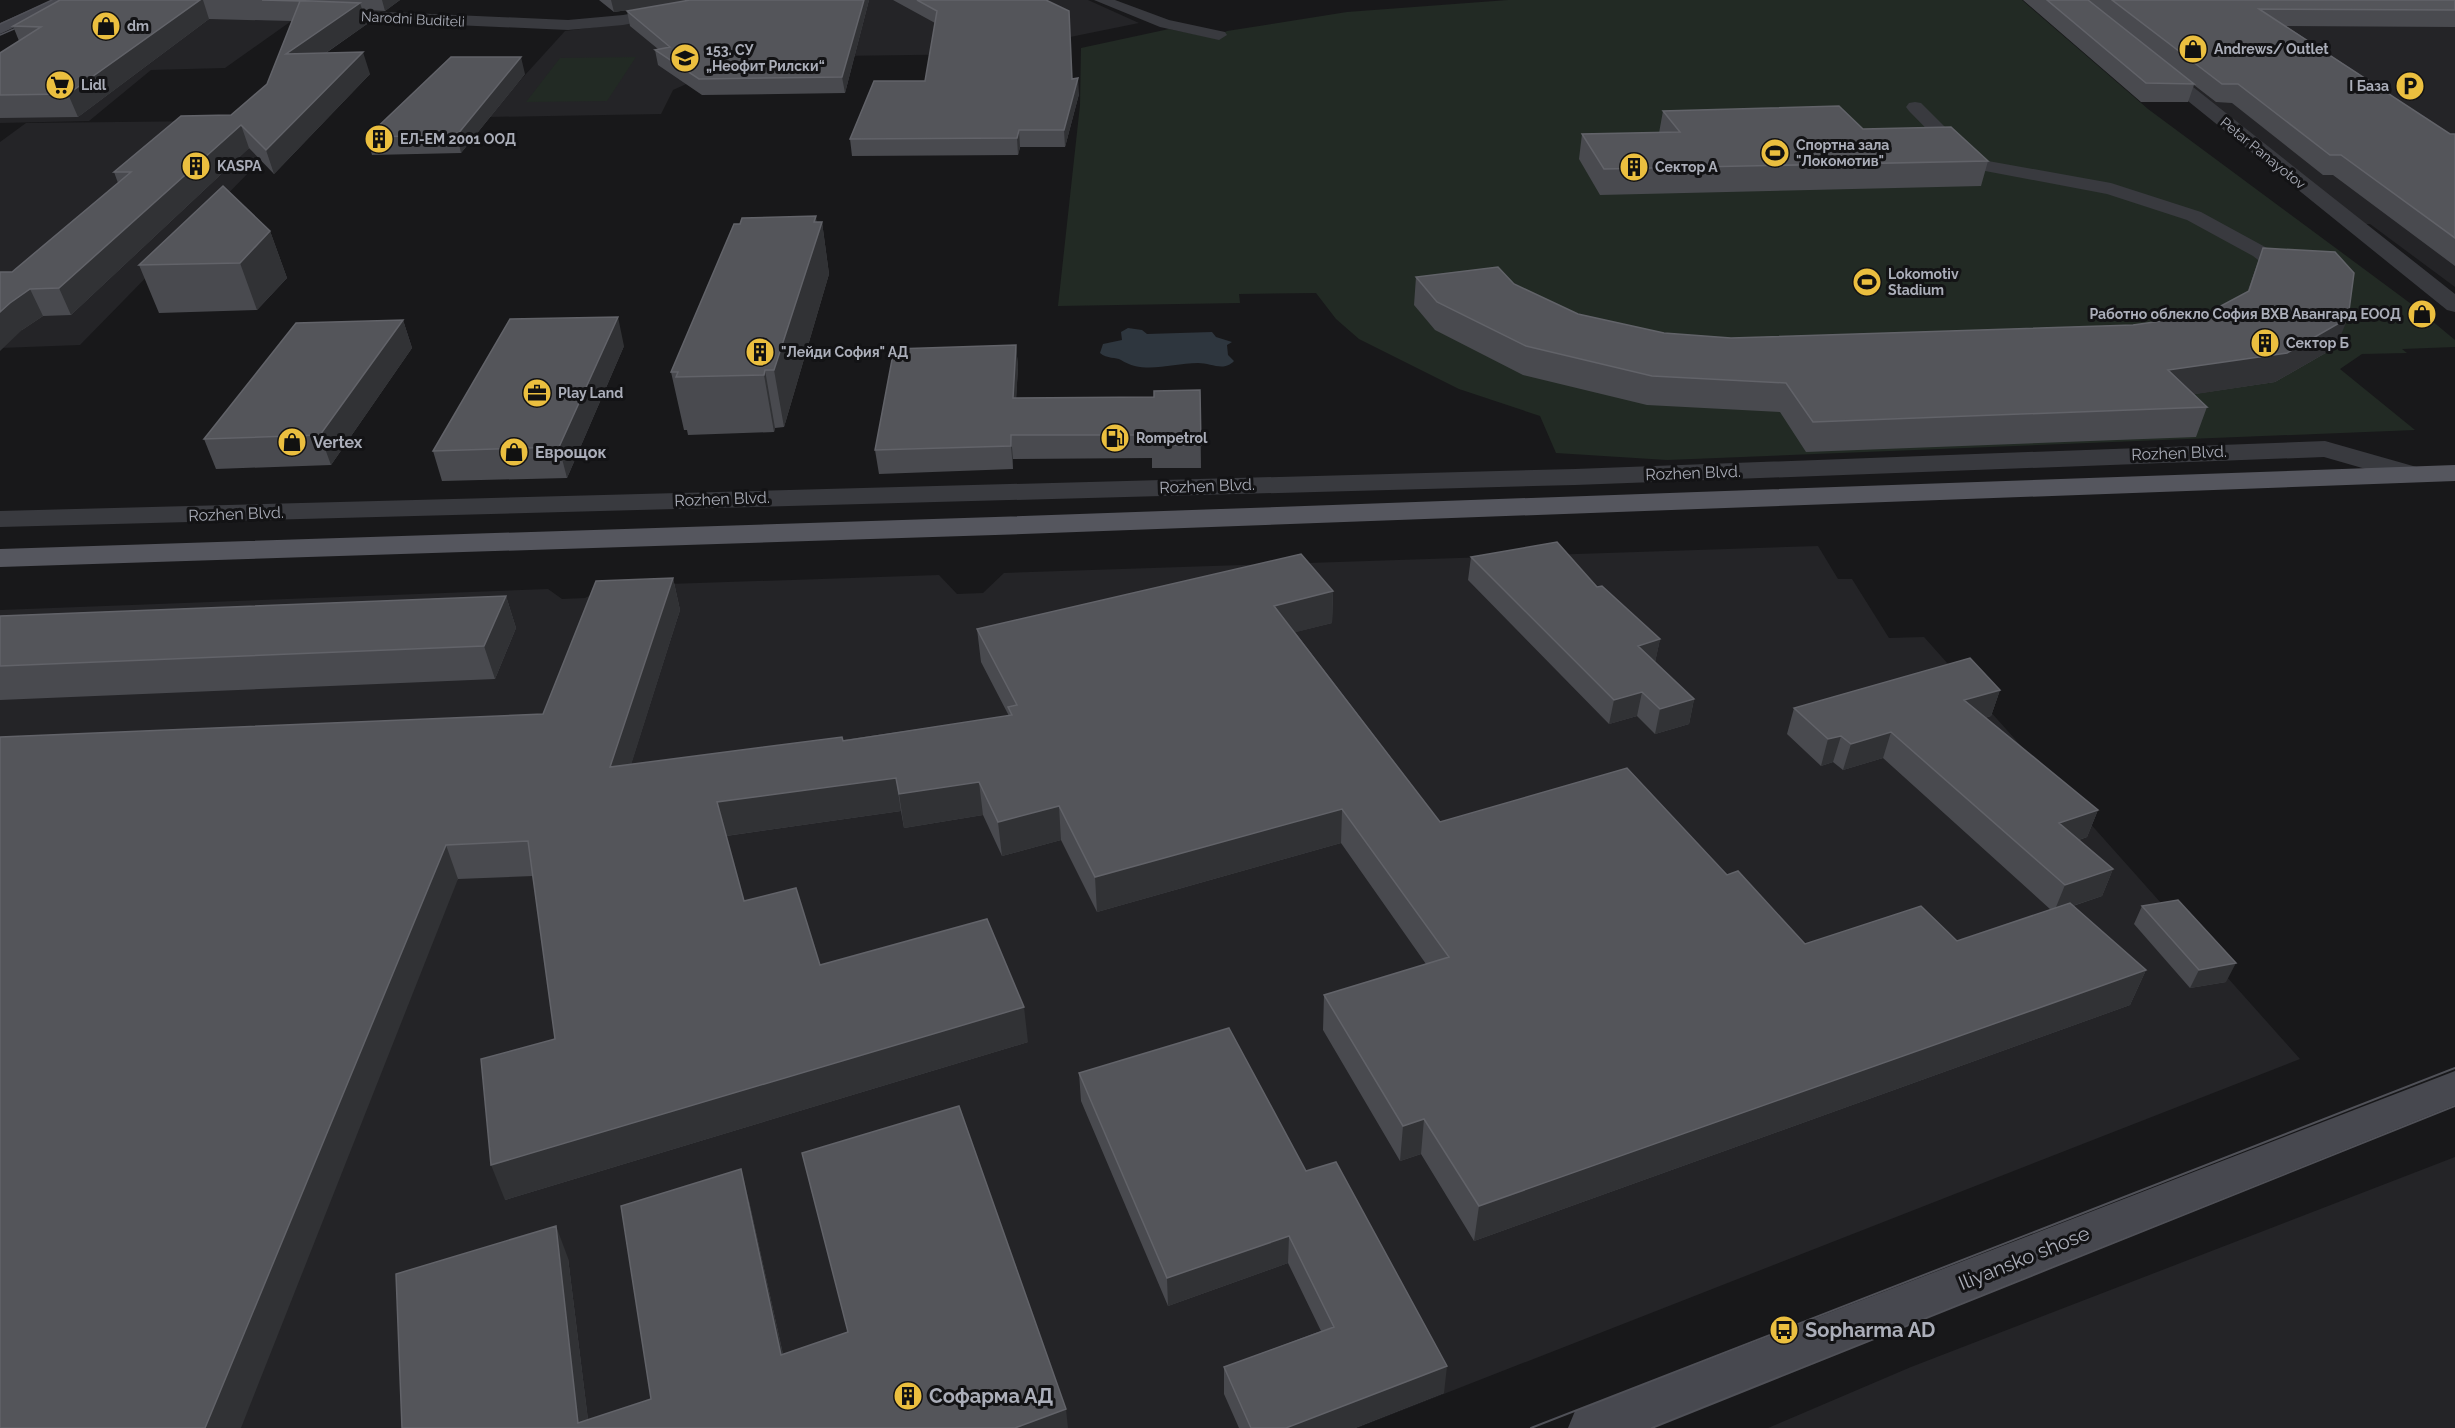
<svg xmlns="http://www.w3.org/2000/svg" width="2455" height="1428" font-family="Raleway,sans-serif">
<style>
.built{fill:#242427}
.green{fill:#222a24}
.water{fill:#2e363e}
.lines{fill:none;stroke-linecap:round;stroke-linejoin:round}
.street{fill:#393a3f;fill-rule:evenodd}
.secondary{fill:#47484f;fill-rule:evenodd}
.primary{fill:#55565e;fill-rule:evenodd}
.tram-far1{stroke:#505158;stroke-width:1.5}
.tram{stroke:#505158;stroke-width:2}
.wall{fill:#494a4f}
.shaded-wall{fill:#313235}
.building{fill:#54555a;stroke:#626369;stroke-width:1.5}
.labels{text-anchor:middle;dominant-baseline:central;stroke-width:6;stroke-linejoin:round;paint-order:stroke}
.far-street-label{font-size:14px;fill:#abaeb9;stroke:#131315}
.far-poi-label{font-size:14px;font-weight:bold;fill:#abaeb9;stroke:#131315;text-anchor:start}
.poi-label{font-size:16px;font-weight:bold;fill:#abaeb9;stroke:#131315;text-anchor:start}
.street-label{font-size:16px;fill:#abaeb9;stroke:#131315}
.near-street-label{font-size:20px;fill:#abaeb9;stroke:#131315}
.near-poi-label{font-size:20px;font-weight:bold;fill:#abaeb9;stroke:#131315;text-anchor:start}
</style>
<rect width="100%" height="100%" fill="#18181a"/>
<!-- built -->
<path class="built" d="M778,0H1088L1139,23L987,54L837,56L693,81L673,90L661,114L487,117L565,31L697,14Z
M2073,0H2455V287L2370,224H2351Z
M189,13L297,17L225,68L151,70L89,121L0,123V52Z
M300,120L80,345L0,348V142L26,123Z
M1818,546L1838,579H1852L1889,638L1924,637L2300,1059L1357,1428H0V610L548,589L562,599L585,598L609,586L939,575L957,594L983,593L1004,573Z
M2455,1157V1428H1768L1911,1367Z"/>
<!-- green -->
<path class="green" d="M1508,0H2022L2148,109L2414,306L2455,340V347L2402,349L2407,353L2362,354L2340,369L2415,430L1667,460L1556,453L1540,416L1459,389L1359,339L1336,319L1316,293L1239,294L1240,303L1058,306L1080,105L1081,48L1169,29L1214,38L1227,31L1347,12Z
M636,57L607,101L526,102L560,58Z"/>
<!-- water -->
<path class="water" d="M1128,328L1142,330L1147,334L1212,332L1216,337L1232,342L1227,345L1228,355L1234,361C1224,372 1211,363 1198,363C1172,363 1144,375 1121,360C1116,357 1107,359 1100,353L1103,344L1122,340L1121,332Z"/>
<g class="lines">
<!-- street -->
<path class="street" d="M710,0H742L735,4L623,25L568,30L321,19L313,14L321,9L568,20L623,15Z
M1094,0H1115L1169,20L1225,32L1227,35L1219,40L1160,27Z
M2158,63L2164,64L2455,294V312L2447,310L2152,72L2150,68Z
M1915,102L1921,103L1977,159L2111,183L2201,212L2267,248L2293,269L2289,273H2275L2253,256L2187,220L2107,194L1964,167L1909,111L1906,107L1909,103Z
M2325,441L2420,468L2424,474L2420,480L2411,482L2324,457L1575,485L0,527V511L1575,469Z"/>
<!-- secondary -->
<path class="secondary" d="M52,0H73L0,34V23Z
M2455,1071V1105L1652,1428H1568L1575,1411Z"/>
<!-- primary -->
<path class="primary" d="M2455,465V481L995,535L0,567V549L995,517Z"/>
<!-- tram-far1 -->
<path class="tram-far1" d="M0,24L52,0
M0,35L30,22"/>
<!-- tram -->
<path class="tram" d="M1531,1428L2455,1068
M1652,1428L2455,1106"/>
</g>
<!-- wall -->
<path class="wall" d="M60,0H400L385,11L362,10L367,24L326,53L370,74L274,174L249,148L71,315L43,316L22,330L12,272L118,183L114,172L231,115L267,84L292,21L209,19L78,117L0,118V53L19,41L13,26Z
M599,0H869L845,93L702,95L658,65L655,50L658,49L630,26L627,11L654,6L614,12Z
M893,0H1046L1072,79L1079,94L1065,147H1020L1018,155L852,156L850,139L925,81L935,23Z
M2023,0H2455V27L2286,26L2450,134H2455V266L2333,175H2323L2232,103L2216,102L2194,85L2188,102H2141Z
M525,74L461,153L372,155L367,137Z
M1663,111L1863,129L1988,161L1981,186L1600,195L1579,159L1582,134L1659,133Z
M817,222H822L829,274L784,427L775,428L774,432L688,435L687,430H684L671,372Z
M270,231L287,278L257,310L159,313L139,265Z
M2263,248L2336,347L2275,382L2194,394L2207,407L2196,437L1806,452L1780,412L1647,405L1523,375L1435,330L1414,305L1416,277L1514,284L1578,314L1664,333L1731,338L2133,325L2204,315L2247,293Z
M403,320L412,348L331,465L216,469L204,439Z
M1016,345L1018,367L1016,398L1154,397L1200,390L1201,468H1152V458L1013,459V469L879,474L875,450Z
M624,346L567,478L442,481L433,451Z
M1471,557L1597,587L1660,639L1655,662L1694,699L1689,724L1655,734L1637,716L1609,724L1468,580Z
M673,578L680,610L631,764L843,740L1009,716L981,662L977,629L1333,591L1332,623L1295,632L1440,822L1727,875L1805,944L1957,941L2051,910L1883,758L1843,770L1833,762L1821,766L1787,734L1794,708L2000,690L1991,716L1985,718L2098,810L2087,837L2079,840L2113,869L2102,896L2073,906L2146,970L2130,1005L1474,1241L1421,1154L1400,1161L1323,1030L1324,995L1426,964L1341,843L1097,912L1061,840L1002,856L983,815L904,828L901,811L726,836L744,901L820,965L1028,1042L505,1200L555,1039L533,876L458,879L0,1428L543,714Z
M506,596L516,628L495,679L0,700V616Z
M2142,906L2226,982L2190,988L2134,924Z
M1079,1073L1306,1171L1444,1393L1355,1428H1239L1224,1394V1367L1321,1331L1288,1263L1168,1306L1081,1101Z
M802,1153L1066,1409L402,1428L568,1258L588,1420L651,1399L749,1201L783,1354L848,1332Z"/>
<!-- shaded-wall -->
<path class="shaded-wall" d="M200,0H203L209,19L78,117L68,94Z
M382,0H400L385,11Z
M611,0H699L614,12Z
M864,0H869L845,93L842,77Z
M360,3L367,24L294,75L286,54Z
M363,52L370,74L274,174L266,150Z
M521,57L525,74L461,153L457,135Z
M1078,78L1079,94L1065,147L1064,130Z
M241,125L249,148L71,315L59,288Z
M1019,130L1020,147L1018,155L1017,138Z
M816,216L818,232L822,222L829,274L784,427L774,370Z
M270,231L287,278L257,310L240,263Z
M30,289L43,316L22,330L0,351V312L10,303Z
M618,317L624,346L567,478L559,447Z
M2348,318L2336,347L2275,382L2157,400L2168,370Z
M403,320L412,348L331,465L320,435Z
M1016,345L1018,367L1015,421L1013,398Z
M765,370L775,428L774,432L764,375Z
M1011,435L1013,459V469L1011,446Z
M673,578L680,610L620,800L610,767Z
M1333,591L1332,623L1273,638L1274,606Z
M506,596L516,628L495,679L484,646Z
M1660,639L1655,663L1638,646Z
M2000,690L1991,716L1955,726L1964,700Z
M1642,692L1637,716L1609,724L1614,700Z
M1694,699L1689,724L1655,734L1660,709Z
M1891,732L1883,758L1843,770L1851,744Z
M1841,736L1833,762L1821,766L1828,739Z
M896,778L901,811L725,836L717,802Z
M979,782L983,815L904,828L899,794Z
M1059,806L1061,840L1002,856L998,822Z
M1342,809L1341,843L1097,912L1095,877Z
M2098,810L2087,837L2048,850L2059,823Z
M446,845L458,879L241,1428H205Z
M2113,869L2102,896L2054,912L2065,885Z
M2236,963L2226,982L2190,988L2199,970Z
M2146,970L2130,1005L1474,1241L1479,1206Z
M1024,1007L1028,1042L505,1200L491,1165Z
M1424,1119L1421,1154L1400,1161L1403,1126Z
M741,1169L749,1201L790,1386L781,1355Z
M556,1226L568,1258L589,1428L578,1423Z
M1289,1236L1288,1263L1168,1306L1167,1278Z
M1447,1366L1444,1393L1355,1428H1286Z
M1066,1409L1068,1428H1015Z"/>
<!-- building -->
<path class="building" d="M60,0H200L68,94L0,95V53L41,27L13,26Z
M262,0H287L360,3L286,54L363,52L266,150L241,125L59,288L30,289L10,303L0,312V272H12L131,172H114L181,116L231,115L267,84L300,1Z
M690,0H864L842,77L699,79L655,50L670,47L627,11Z
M917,0H1046L1069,11L1072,79L1078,78L1064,130H1019L1017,138L850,139L874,81H925L937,11Z
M2047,0H2088L2194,84L2146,83Z
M2112,0H2455V10L2259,9L2450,134H2455V238L2341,155H2330L2238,84H2222Z
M451,57H521L457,135L367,137Z
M1839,106L1863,129L1951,127L1988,161L1604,169L1582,134L1680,132L1663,111Z
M223,186L270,231L240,263L139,265Z
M816,216L814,222H822L774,370H765L764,375L676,377L678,372H671L734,224H740L742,218Z
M2263,248L2335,252L2354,273L2348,318L2287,353L2168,370L2207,407L1813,422L1786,383L1652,376L1526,346L1437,302L1416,277L1498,267L1514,284L1578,314L1664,333L1731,338L2133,325L2204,315L2249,291Z
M618,317L559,447L433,451L510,319Z
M403,320L320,435L204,439L296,323Z
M1016,345L1013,398L1154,397V391L1200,390L1201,445H1151L1152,435H1011V446L875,450L894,349Z
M1557,542L1597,587L1602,586L1660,639L1638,646L1694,699L1660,709L1642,692L1614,700L1471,557Z
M1301,554L1333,591L1274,606L1440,822L1627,768L1727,875L1738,871L1805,944L1921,906L1957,941L2070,903L2146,970L1479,1206L1424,1119L1403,1126L1324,995L1449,957L1342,809L1095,877L1059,806L998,822L979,782L899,794L896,778L717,802L744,901L796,888L820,965L987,919L1024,1007L491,1165L481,1059L555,1039L528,841L446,845L205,1428H0V737L543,714L596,581L673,578L610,767L842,737L843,741L1012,715L1008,707L1017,705L977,629Z
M506,596L484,646L0,666V616Z
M1970,658L2000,690L1964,700L2098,810L2059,823L2113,869L2065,885L1891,732L1851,744L1841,736L1828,739L1794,708Z
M2178,900L2236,963L2199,970L2142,906Z
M1229,1028L1306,1171L1336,1162L1447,1366L1286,1428H1251L1224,1367L1334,1327L1289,1236L1167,1278L1079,1073Z
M959,1106L1066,1409L1015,1428H402L396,1274L556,1226L578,1423L651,1399L621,1206L741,1169L781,1355L848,1332L802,1153Z"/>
<!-- icons -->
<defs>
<g id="shop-disc" transform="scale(1.5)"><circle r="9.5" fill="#ebbf3f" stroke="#131315"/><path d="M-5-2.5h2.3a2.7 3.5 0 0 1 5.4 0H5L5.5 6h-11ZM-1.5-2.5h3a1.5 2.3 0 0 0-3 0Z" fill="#111"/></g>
<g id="school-disc" transform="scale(1.5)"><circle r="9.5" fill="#ebbf3f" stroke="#131315"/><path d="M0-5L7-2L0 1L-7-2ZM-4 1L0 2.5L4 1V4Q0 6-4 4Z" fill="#111"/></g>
<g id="supermarket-disc" transform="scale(1.5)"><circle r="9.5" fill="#ebbf3f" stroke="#131315"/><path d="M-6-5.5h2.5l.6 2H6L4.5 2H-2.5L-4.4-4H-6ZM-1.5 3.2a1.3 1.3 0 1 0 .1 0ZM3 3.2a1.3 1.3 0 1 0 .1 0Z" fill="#111"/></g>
<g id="parking-disc" transform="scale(1.5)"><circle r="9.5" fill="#ebbf3f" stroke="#131315"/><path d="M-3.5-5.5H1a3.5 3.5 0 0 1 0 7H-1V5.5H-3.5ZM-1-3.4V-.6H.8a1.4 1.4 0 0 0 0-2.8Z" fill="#111"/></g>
<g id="building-disc" transform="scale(1.5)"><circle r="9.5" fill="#ebbf3f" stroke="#131315"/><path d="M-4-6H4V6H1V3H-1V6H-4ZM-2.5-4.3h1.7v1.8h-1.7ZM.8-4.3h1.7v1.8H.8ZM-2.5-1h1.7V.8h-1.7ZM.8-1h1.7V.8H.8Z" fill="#111"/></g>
<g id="stadium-disc" transform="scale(1.5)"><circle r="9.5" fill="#ebbf3f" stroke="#131315"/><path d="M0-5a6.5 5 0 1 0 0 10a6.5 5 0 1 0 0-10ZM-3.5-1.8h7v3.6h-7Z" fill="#111"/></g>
<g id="office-disc" transform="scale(1.5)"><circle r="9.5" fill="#ebbf3f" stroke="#131315"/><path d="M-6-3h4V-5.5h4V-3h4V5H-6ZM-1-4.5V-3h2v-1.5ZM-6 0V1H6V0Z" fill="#111"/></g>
<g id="fuel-disc" transform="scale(1.5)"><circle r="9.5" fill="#ebbf3f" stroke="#131315"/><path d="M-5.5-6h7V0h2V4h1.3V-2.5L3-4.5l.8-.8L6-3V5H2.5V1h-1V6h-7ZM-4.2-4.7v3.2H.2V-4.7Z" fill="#111"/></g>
<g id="bus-disc" transform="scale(1.5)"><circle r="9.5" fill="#ebbf3f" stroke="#131315"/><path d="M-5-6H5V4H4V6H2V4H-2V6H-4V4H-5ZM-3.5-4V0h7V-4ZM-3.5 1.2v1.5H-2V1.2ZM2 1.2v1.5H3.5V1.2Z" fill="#111"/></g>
</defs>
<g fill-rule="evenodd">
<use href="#shop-disc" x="106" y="26"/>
<use href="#shop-disc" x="2193" y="49"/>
<use href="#school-disc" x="685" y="58"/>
<use href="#supermarket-disc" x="60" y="85"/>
<use href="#parking-disc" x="2410" y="86"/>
<use href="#building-disc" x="379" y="139"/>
<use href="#stadium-disc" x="1775" y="153"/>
<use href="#building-disc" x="196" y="166"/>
<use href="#building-disc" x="1634" y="167"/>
<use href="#stadium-disc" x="1867" y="282"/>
<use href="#shop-disc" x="2422" y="314"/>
<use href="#building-disc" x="2265" y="343"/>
<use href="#building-disc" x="760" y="352"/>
<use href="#office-disc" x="537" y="393"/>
<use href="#fuel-disc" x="1115" y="438"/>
<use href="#shop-disc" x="292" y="442"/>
<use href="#shop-disc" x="514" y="452"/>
<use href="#bus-disc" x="1784" y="1330"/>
<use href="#building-disc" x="908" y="1396"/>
</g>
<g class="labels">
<!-- far-street labels -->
<g class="far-street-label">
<text transform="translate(413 19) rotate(3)">Narodni Buditeli</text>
<text transform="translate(2263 153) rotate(39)">Petar Panayotov</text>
</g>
<!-- far-poi labels -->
<g class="far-poi-label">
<text x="127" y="26">dm</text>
<text x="2214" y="49">Andrews/ Outlet</text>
<text x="706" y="50">153. СУ<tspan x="706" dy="16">„Неофит Рилски“</tspan></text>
<text x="81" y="85">Lidl</text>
<text x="2389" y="86" text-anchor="end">I База</text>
<text x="400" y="139">ЕЛ-ЕМ 2001 ООД</text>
<text x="1796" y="145">Спортна зала<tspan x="1796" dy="16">"Локомотив"</tspan></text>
<text x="217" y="166">KASPA</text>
<text x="1655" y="167">Сектор А</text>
<text x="1888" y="274">Lokomotiv<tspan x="1888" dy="16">Stadium</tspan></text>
<text x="2401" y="314" text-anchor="end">Работно облекло София ВХВ Авангард ЕООД</text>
<text x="2286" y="343">Сектор Б</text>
<text x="781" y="352">"Лейди София" АД</text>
<text x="558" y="393">Play Land</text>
<text x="1136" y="438">Rompetrol</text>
</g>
<!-- poi labels -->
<g class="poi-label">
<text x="313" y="442">Vertex</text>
<text x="535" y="452">Еврощок</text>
</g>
<!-- street labels -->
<g class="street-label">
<text transform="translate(2179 453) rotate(-2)">Rozhen Blvd.</text>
<text transform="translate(1693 473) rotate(-2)">Rozhen Blvd.</text>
<text transform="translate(1207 486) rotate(-2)">Rozhen Blvd.</text>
<text transform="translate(722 499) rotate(-2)">Rozhen Blvd.</text>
<text transform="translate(236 514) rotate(-2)">Rozhen Blvd.</text>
</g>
<!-- near-street labels -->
<g class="near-street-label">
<text transform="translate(2024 1258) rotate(-22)">Iliyansko shose</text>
</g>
<!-- near-poi labels -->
<g class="near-poi-label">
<text x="1805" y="1330">Sopharma AD</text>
<text x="929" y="1396">Софарма АД</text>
</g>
</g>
</svg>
